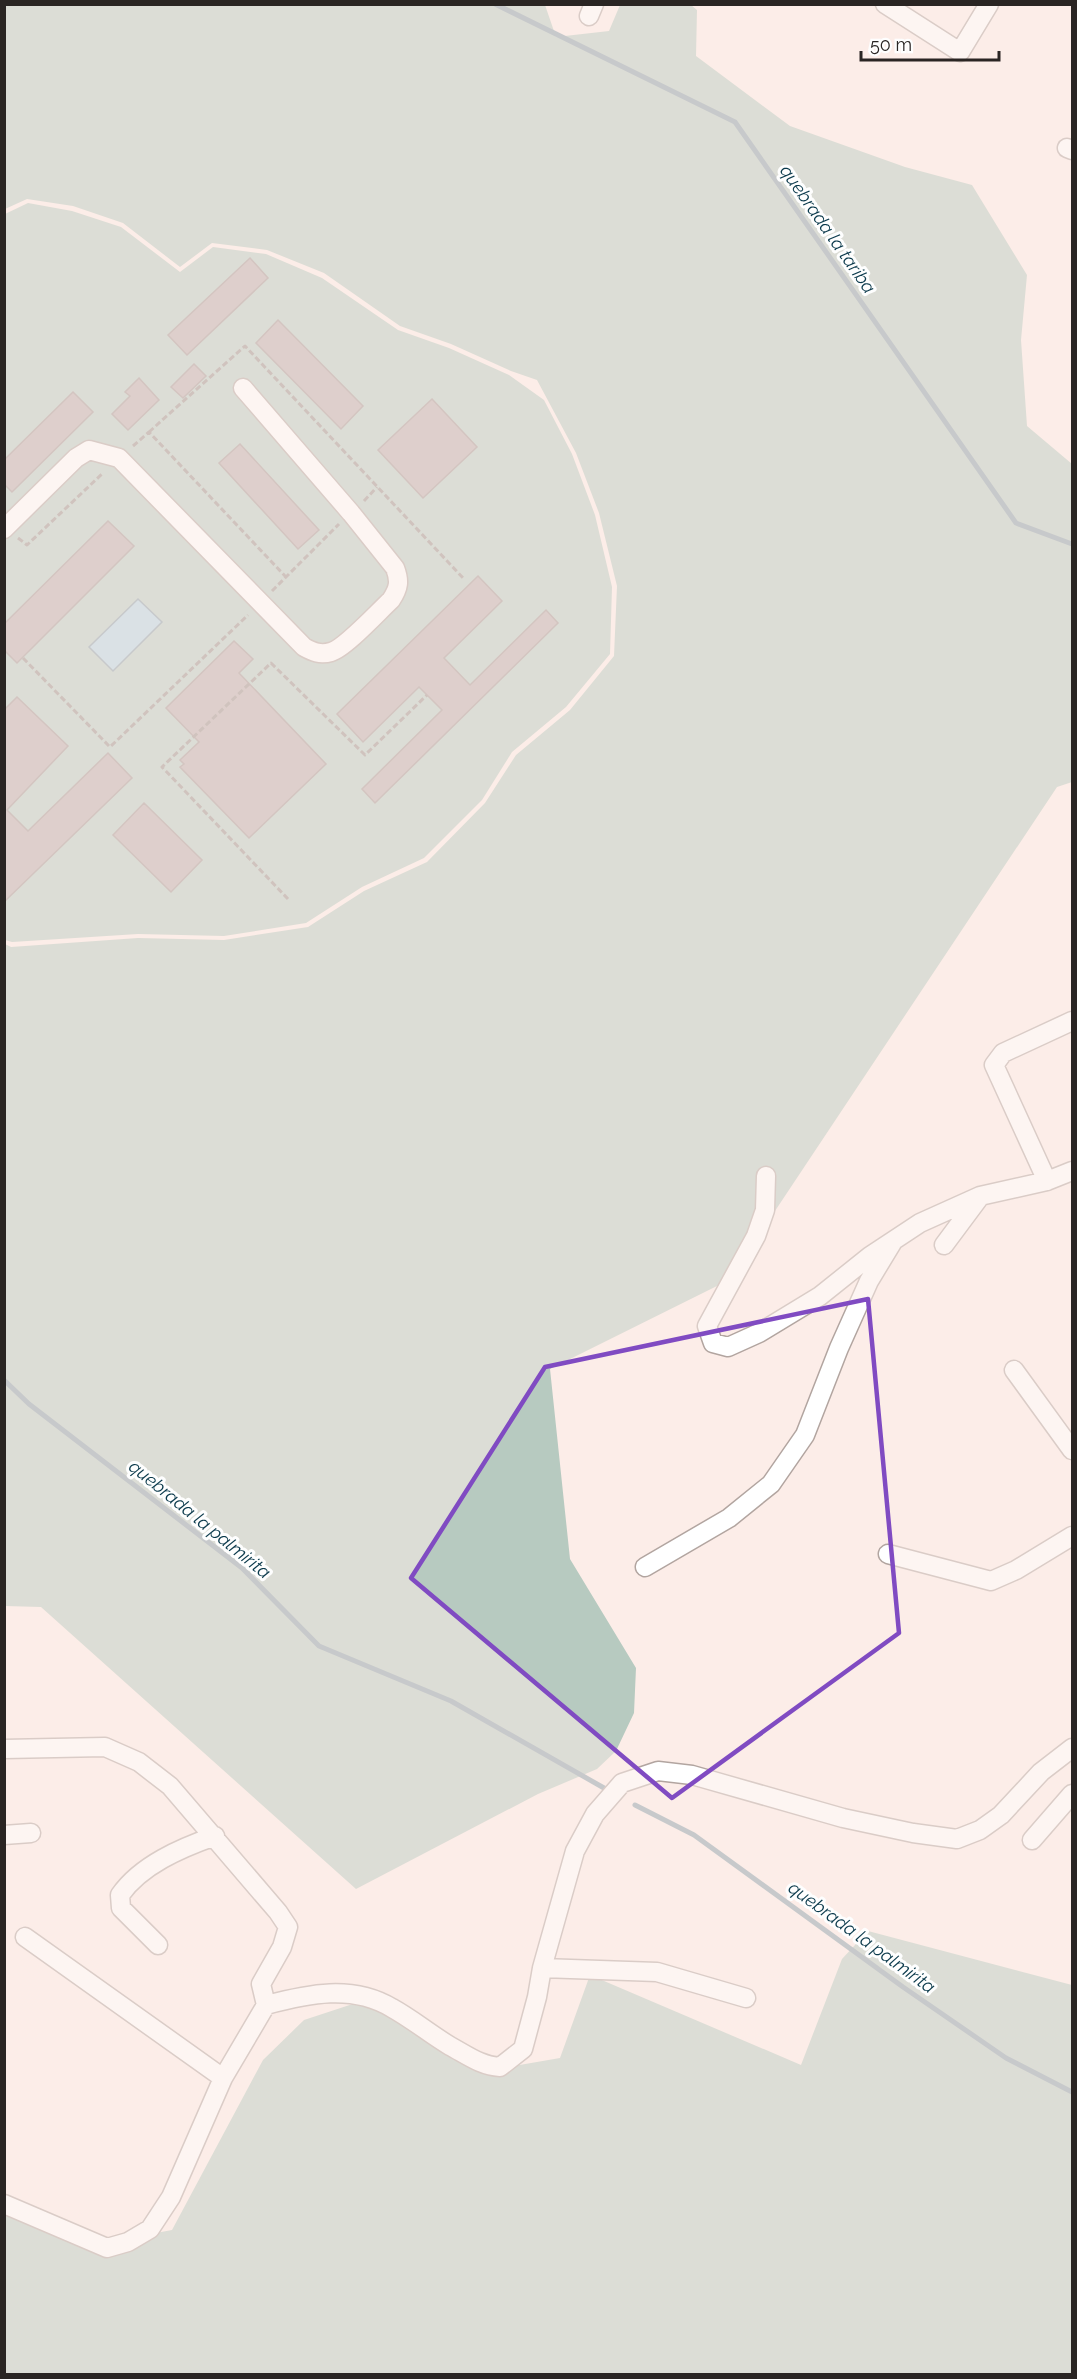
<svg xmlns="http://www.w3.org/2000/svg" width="1077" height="2379" font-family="Raleway,sans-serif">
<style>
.green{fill:#b7cac0}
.water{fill:#b1d2e2;stroke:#889ea9;stroke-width:1.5}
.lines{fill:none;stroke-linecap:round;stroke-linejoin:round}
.stream{stroke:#889ea9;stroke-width:5}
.building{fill:#bbacaa;stroke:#a39492;stroke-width:1.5}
.minor-casing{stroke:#b2a5a0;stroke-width:21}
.path{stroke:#9b918d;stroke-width:3;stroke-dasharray:6 3;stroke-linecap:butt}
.minor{stroke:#fff;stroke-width:18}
.marked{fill:none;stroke:#804bc2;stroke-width:4.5;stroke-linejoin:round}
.labels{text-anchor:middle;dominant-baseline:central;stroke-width:6;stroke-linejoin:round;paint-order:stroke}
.water-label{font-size:18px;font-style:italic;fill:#0a394b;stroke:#fefefe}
</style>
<rect width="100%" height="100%" fill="#fcede8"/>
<!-- green -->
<path class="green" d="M5,5H545L556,37L609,31L620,5H691L697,10L696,56L790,126L905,167L972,185L1027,275L1021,340L1027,426L1072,464V782L1057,787L729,1280L550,1369L570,1559L636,1668L634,1713L616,1751L597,1769L538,1794L356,1889L41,1607L5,1606V944L11,947L138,938L224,940L308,927L364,891L427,862L485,803L516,755L570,710L614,656L617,586L599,513L576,453L537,380L511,371L451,344L400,326L324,273L267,250L212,243L180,267L123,223L73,206L27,199L5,209Z
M28,203L72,211L121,227L180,272L213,247L266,254L322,278L398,330L449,348L509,375L544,400L572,454L595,515L612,587L610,654L566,707L512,752L482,800L424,858L362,887L306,923L224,936L138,934L12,942L5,940V214Z
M868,1931L1072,1985V2374H5L4,2209L97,2244L172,2230L263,2060L304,2020L371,1998L496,2069L560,2058L590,1975L801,2065L842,1959Z"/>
<!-- water -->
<path class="water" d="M138,599L162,622L113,671L89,647Z"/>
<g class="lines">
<!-- stream -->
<path class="stream" d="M495,4L735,122L1016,523L1072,544
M4,1380L29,1404L242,1568L319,1646L451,1701L604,1788
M635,1805L694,1835L903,1987L1006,2058L1072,2092"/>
</g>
<!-- building -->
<path class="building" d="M250,258L268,278L187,355L168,335Z
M278,320L363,406L341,429L256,343Z
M194,364L206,376L183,398L171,387Z
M139,378L159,400L128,430L112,414L130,396L125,392Z
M73,392L93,412L12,492L4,484V460Z
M432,399L477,447L423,498L378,450Z
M240,444L319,530L298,549L219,463Z
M108,521L134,546L17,663L4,650V624Z
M478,576L502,601L444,658L470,685L546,610L558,623L375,803L362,789L442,710L419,687L363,742L337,714Z
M234,641L253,659L239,673L326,764L249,838L180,767L184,764L180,760L199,742L166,708Z
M17,697L68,746L7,810L28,831L108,753L132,778L4,902V710Z
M144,803L202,860L171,892L113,835Z"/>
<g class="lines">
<!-- minor casing -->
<g class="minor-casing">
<path id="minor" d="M885,4L960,52L989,4
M589,16L594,4
M1067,148L1072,150
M4,529L76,458L89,450L119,458L304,647C313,652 320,655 331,652C345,648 378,612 391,600C399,588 400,581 395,568L351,513L243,388
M766,1176L765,1210L756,1236L707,1326L713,1343L728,1347L759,1333L820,1296L870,1256L920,1223L980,1196L1047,1181L1072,1171
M1047,1181L994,1065L1003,1053L1072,1021
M944,1245L979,1198
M1014,1370L1072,1450
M888,1554L991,1581L1016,1570L1072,1536
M645,1567L729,1518L771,1484L805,1435L839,1348L869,1281L892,1243
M4,1749L105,1747L139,1762L170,1786L278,1912L288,1927L282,1947L261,1984L266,2005
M4,1835L31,1833
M1032,1840L1072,1794
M25,1937L223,2078
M158,1945L121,1908L120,1895C141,1865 181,1848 215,1836
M542,1968L575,1851L595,1814L622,1783L658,1771L692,1775L843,1818L913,1833L957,1839L980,1830L1001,1815L1041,1772L1072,1748
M4,2204L107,2248L128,2242L150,2229L171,2197L223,2078L266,2005C308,1994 352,1984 392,2008C412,2019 430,2034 450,2046C467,2055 481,2066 500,2067L523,2049L537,1997L542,1968L657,1972L746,1998"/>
</g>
<!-- path -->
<path class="path" d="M149,432L245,346L464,579
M133,446L149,432L285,576
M364,501L377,487
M18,538L27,545L103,473
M272,591L339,524
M23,658L110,747L248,615
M288,899L162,767L271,663L365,755L427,695"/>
<!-- minor -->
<use href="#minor" class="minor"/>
</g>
<!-- marked area -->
<path d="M0 0H1077V2379H0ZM868,1299L899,1633L672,1798L411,1578L545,1367Z" fill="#fcede8" fill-opacity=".55" fill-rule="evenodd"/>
<path class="marked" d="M868,1299L899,1633L672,1798L411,1578L545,1367Z"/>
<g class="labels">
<!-- water labels -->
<g class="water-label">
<text transform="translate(828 229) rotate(55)">quebrada la tariba</text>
<text transform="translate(200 1519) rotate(39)">quebrada la palmirita</text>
<text transform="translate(862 1937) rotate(36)">quebrada la palmirita</text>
</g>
</g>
<!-- border -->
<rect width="1077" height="2379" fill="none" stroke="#2a2523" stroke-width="12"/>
<!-- scale -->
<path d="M861 51v9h138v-9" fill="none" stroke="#2a2523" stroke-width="3"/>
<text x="870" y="51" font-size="18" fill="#2a2523" stroke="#fefefe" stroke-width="4.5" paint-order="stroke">50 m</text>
</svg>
